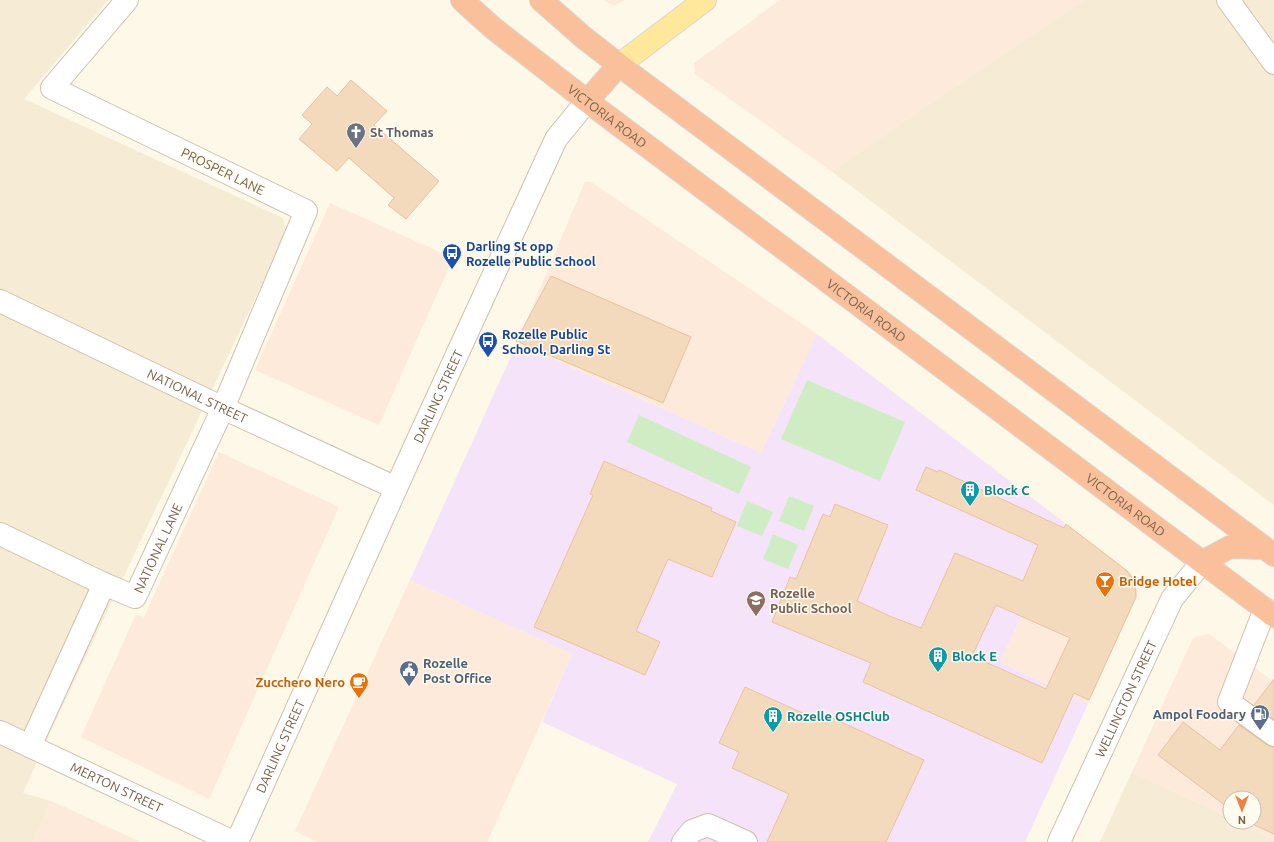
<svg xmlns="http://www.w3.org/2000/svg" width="1274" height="842" font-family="Ubuntu,sans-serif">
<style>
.residential{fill:#f6ebd4}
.commercial{fill:#feeada}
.education{fill:#f5e3fa}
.green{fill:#cfecc4}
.building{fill:#f4dabd;stroke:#e8c39c;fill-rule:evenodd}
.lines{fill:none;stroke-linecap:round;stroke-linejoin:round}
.minor-casing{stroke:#d0c0ab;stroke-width:24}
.major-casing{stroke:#dcd6d0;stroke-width:24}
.highway-casing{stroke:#dcd6d0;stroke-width:24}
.minor{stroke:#fff;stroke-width:22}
.major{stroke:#ffe79c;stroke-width:22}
.highway{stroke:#fac09b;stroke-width:22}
.labels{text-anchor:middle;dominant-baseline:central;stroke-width:3;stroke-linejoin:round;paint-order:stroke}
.street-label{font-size:13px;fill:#796149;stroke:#fffbee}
.worship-label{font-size:13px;font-weight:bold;fill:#5b616d;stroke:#fffbee;text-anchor:start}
.transit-label{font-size:13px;font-weight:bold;fill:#164399;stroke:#fffbee;text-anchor:start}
.culture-label{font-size:13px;font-weight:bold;fill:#0d838f;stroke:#fffbee;text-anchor:start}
.food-label{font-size:13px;font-weight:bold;fill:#c56008;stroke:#fffbee;text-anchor:start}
.education-label{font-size:13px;font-weight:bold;fill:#785e54;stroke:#fffbee;text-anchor:start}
.service-label{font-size:13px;font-weight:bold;fill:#4e5e75;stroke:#fffbee;text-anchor:start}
</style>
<rect width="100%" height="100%" fill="#fdf8e7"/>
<!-- residential -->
<path class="residential" d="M0,0H108L24,99L283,218L286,233L55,722L23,793L51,801L33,842H0Z
M1084,0H1274V505L831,171Z
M1132,772L1230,818V822H1238L1274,840V842H1100Z"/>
<!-- commercial -->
<path class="commercial" d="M604,0H625L613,6Z
M780,0H1084L831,171L695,74L694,63Z
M585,182H591L817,334L761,453L517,343Z
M330,203L453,258L379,425L255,370Z
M219,452L339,507L209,799L81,737L136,614L144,617Z
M1065,523L1129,571L1135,577L1138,588L1136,599L1088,704L1000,662Z
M410,580L572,654L487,842H318L295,831Z
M1209,634L1274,682V840L1238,822H1254V798H1230V818L1132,772L1193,638Z
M51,801L141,842H33Z"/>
<!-- education -->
<path class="education" d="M817,334L1065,523L1000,662L1088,704L1025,842H648L677,784L542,722L572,654L410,580L517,343L761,453Z"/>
<!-- green -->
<path class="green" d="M807,380L905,422L880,481L781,439Z
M639,415L751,467L739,494L627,442Z
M789,496L814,506L804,531L779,521Z
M747,501L773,512L762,536L737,526Z
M773,534L798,545L788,569L763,559Z"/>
<!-- building -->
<path class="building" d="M351,80L387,111L374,125L439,181L406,219L388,205L394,198L349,158L337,171L299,139L312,124L302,115L327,87L337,96Z
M551,276L691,337L663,403L516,341Z
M604,461L712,508L711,511L736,522L712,577L668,559L636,631L660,642L645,675L534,627L593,495L590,494Z
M926,467L938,472L939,470L1064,528L1066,524L1127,571L1135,582L1136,597L1089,700L1074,693L1042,763L863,682L871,663L772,622L790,577L796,579L823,514L830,517L835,504L888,525L857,601L892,617L921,628L955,553L1023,581L1038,545L916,490ZM996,605L1070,638L1046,689L972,656Z
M1274,679V720L1254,705Z
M745,687L827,724L830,717L924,760L886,842H767L789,794L732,768L739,752L719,743Z
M1183,722L1220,750L1239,725L1267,745L1274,747V834L1248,822H1254V798H1230V809L1158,755Z"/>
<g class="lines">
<!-- minor casing -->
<g class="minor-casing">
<g id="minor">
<path d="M1228,0L1274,63"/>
<path id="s1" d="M0,301L223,408L396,488"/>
<path id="s2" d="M0,534L104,584L135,597L223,408L306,211L52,88L127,0"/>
<path d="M1265,609L1229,702L1274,735"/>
<path id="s3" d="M0,732L233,842"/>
<path d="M30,746L104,584"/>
<path id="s4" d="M237,842L415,446L556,139L587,101"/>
<path d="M683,842L692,831L708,825L746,842"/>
<path id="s5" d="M1059,842L1172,599L1202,562"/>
</g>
</g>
<!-- major casing -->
<g class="major-casing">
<path id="major" d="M619,65L705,0"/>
</g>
<!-- highway casing -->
<g class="highway-casing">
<g id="highway">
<path id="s6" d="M462,0L493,28L587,101L1274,616"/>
<path d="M541,0L583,37L619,65L1274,555"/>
<path d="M587,101L619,65"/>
<path d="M1202,562L1230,547L1264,548"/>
</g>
</g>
<!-- minor -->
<use href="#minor" class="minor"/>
<!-- major -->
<use href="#major" class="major"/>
<!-- highway -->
<use href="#highway" class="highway"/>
</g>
<!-- icons -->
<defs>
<g id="church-pin" transform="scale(1)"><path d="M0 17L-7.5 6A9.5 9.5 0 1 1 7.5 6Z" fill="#6b7280" stroke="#fffbee"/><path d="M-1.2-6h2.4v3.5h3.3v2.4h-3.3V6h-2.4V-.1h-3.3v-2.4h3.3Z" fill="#fff"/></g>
<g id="bus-pin" transform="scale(1)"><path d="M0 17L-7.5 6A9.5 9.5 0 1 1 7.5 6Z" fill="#1a4fb4" stroke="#fffbee"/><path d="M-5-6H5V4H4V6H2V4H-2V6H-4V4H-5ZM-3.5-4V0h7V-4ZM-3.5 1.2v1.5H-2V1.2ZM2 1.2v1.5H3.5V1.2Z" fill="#fff"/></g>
<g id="building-pin" transform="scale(1)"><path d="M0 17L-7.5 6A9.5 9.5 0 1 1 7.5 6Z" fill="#0f9aa8" stroke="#fffbee"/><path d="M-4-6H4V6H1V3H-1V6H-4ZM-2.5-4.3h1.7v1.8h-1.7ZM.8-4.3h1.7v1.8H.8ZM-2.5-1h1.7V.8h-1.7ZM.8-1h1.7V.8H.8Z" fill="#fff"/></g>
<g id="bar-pin" transform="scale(1)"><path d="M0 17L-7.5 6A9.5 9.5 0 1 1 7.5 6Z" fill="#e8710a" stroke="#fffbee"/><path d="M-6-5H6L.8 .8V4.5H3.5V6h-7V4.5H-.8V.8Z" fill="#fff"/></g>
<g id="school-pin" transform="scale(1)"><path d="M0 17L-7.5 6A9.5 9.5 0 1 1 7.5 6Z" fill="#8d6e63" stroke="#fffbee"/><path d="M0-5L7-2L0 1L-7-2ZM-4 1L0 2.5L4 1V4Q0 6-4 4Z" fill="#fff"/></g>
<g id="civic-pin" transform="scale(1)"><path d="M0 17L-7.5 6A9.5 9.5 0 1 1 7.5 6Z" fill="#5c6f8a" stroke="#fffbee"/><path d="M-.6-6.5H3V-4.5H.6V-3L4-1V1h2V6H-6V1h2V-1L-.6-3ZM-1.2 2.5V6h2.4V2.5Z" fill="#fff"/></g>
<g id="cafe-pin" transform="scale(1)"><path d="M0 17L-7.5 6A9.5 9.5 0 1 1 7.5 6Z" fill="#e8710a" stroke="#fffbee"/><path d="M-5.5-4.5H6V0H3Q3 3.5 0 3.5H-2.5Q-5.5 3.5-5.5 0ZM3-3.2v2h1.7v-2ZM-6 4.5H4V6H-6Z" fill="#fff"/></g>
<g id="fuel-pin" transform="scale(1)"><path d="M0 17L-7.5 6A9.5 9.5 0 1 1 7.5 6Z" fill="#5c6f8a" stroke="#fffbee"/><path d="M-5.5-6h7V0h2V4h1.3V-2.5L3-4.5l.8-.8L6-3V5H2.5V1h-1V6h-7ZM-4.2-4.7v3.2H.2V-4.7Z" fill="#fff"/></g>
</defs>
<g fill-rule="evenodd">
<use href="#church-pin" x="356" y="132"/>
<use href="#bus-pin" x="452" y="253"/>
<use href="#bus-pin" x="488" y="341"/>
<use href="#building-pin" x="970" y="490"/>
<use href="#bar-pin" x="1105" y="581"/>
<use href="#school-pin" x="756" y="600"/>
<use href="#building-pin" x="938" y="656"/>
<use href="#civic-pin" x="409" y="670"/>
<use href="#cafe-pin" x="359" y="682"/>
<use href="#fuel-pin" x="1260" y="714"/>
<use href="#building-pin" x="773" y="716"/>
</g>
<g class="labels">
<!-- street labels -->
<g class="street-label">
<text stroke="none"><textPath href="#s6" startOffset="186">VICTORIA ROAD</textPath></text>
<text transform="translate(223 171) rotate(26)">PROSPER LANE</text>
<text stroke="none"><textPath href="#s6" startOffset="510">VICTORIA ROAD</textPath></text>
<text stroke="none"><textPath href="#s1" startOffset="219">NATIONAL STREET</textPath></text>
<text stroke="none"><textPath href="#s4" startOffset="489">DARLING STREET</textPath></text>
<text stroke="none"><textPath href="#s6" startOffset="834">VICTORIA ROAD</textPath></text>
<text stroke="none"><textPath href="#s2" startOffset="203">NATIONAL LANE</textPath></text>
<text stroke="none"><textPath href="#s5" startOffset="158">WELLINGTON STREET</textPath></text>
<text stroke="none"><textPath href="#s4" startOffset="105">DARLING STREET</textPath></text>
<text stroke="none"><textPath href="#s3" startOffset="129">MERTON STREET</textPath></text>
</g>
<!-- worship labels -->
<g class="worship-label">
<text x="370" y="132">St Thomas</text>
</g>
<!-- transit labels -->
<g class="transit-label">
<text x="466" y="246">Darling St opp<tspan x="466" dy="15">Rozelle Public School</tspan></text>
<text x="502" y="334">Rozelle Public<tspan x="502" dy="15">School, Darling St</tspan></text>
</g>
<!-- culture labels -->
<g class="culture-label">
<text x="984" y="490">Block C</text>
<text x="952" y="656">Block E</text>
<text x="787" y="716">Rozelle OSHClub</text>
</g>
<!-- food labels -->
<g class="food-label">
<text x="1119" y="581">Bridge Hotel</text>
<text x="345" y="682" text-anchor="end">Zucchero Nero</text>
</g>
<!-- education labels -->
<g class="education-label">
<text x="770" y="593">Rozelle<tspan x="770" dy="15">Public School</tspan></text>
</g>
<!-- service labels -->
<g class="service-label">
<text x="423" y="663">Rozelle<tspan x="423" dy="15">Post Office</tspan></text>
<text x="1246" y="714" text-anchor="end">Ampol Foodary</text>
</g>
</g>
<!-- north arrow -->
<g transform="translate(1242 810) rotate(180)"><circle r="19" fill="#fffbee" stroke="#c9bdac"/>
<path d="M0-3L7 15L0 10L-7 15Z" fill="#ed8246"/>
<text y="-6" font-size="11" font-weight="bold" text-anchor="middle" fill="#796149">N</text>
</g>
</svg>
